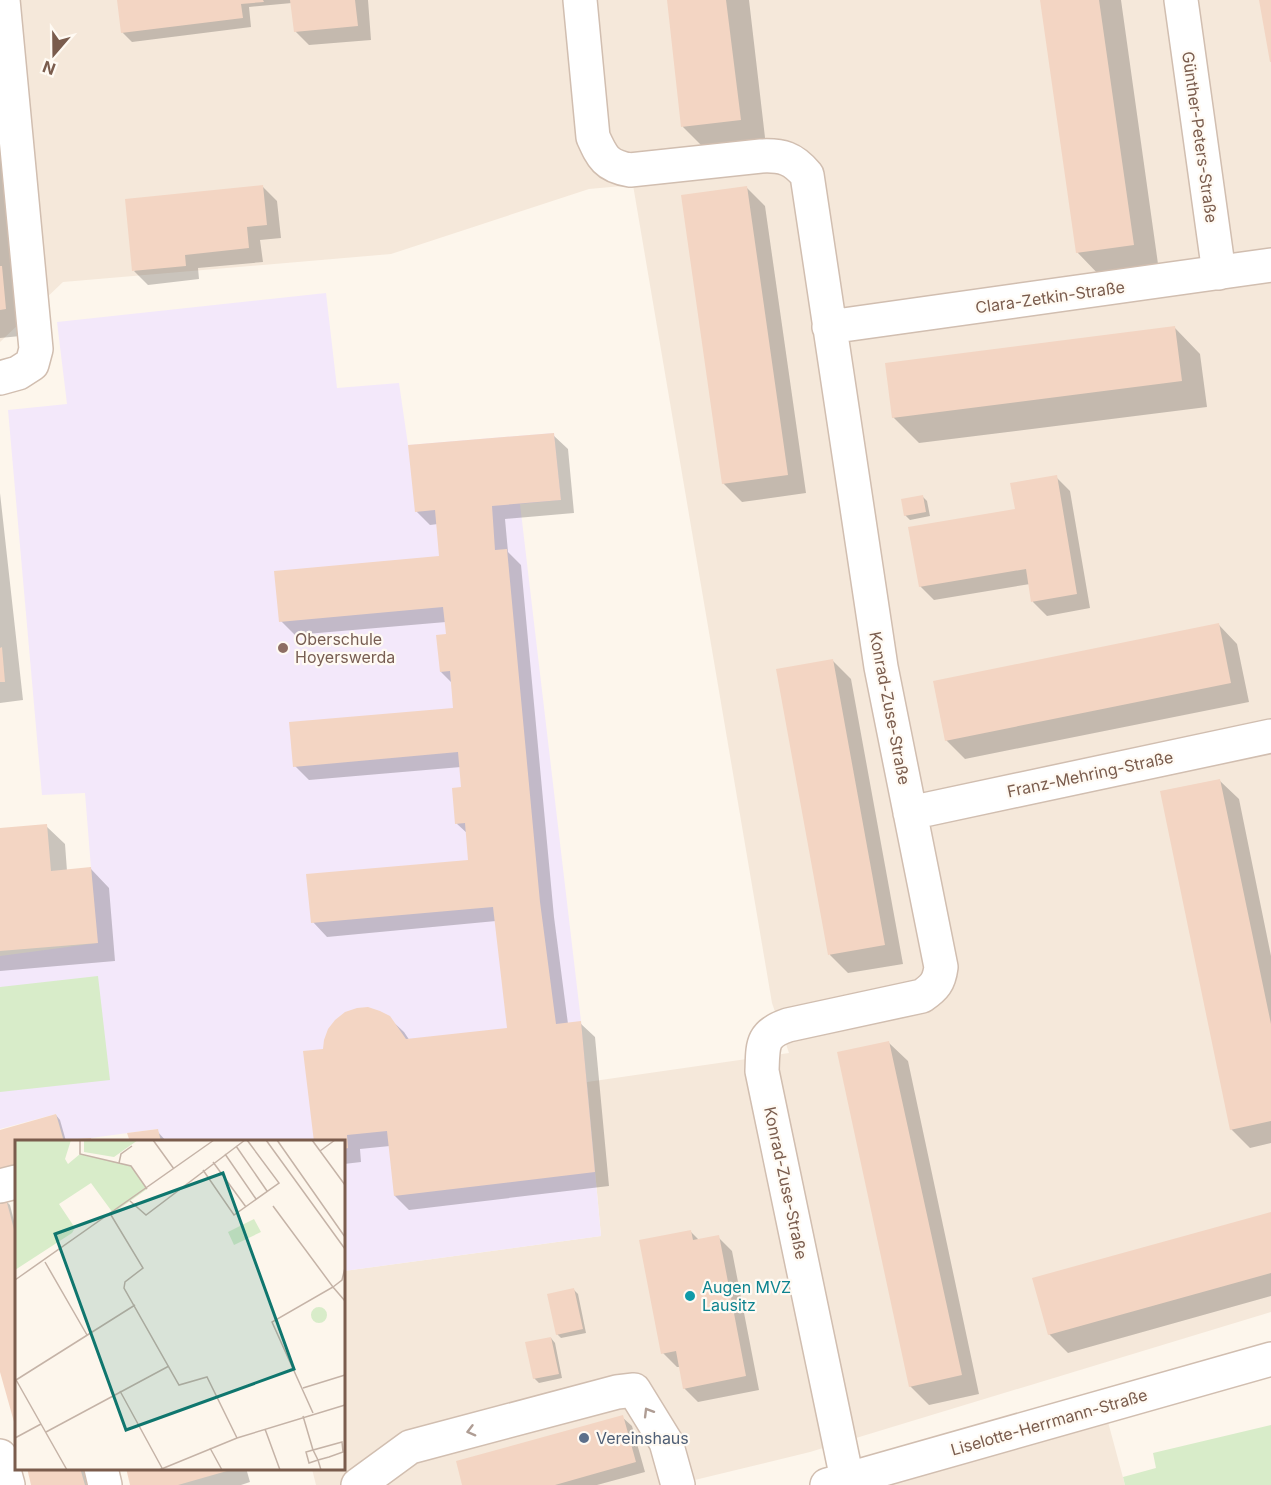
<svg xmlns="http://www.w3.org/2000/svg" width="1271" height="1485" font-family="Inter,sans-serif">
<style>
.residential{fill:#f5e8da}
.education{fill:#f3e8fa}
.green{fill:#d8ecc9}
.shadow{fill:#0003}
.building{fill:#f3d5c3}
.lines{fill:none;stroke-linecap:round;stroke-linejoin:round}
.minor-casing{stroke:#d1beb0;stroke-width:36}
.minor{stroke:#fff;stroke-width:33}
.oneway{stroke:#af9d94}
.education-dot{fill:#8d6e63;stroke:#fffaf3;stroke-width:2}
.culture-dot{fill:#0f9aa8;stroke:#fffaf3;stroke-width:2}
.service-dot{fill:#5c6f8a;stroke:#fffaf3;stroke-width:2}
.labels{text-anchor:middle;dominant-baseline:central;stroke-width:4.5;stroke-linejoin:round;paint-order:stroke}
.street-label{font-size:16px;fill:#7a5c4d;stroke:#fffaf3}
.education-label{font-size:16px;fill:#785e54;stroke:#fffaf3;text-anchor:start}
.culture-label{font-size:16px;fill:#0d838f;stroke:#fffaf3;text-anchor:start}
.service-label{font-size:16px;fill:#4e5e75;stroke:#fffaf3;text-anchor:start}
.inset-road{fill:none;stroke:#c5b3a7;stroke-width:1.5}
.view{fill:#0f766e;fill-opacity:0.15;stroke:#0f766e;stroke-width:3}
.inset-edge{fill:none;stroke:#7a5c4d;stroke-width:3}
</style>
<rect width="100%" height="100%" fill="#fdf6ec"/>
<!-- residential -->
<path class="residential" d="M0,0H1271V1312L810,1452L674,1485H316L312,1469L344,1468V1271L601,1236L587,1082L789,1053L772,1003L633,185L589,189L391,254L63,282L0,342Z
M1104,1407L1125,1485H830Z"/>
<!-- education -->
<path class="education" d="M326,293L337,388L399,383L408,445L554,433L561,500L520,504L581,1021L601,1236L344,1271V1142L162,1141L157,1129L91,1138L64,1140L56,1114L0,1129V956L97,943L85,793L42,795L8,410L67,404L57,322Z"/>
<!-- green -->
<path class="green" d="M98,976L110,1080L0,1092V987Z
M1271,1425V1485H1125L1123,1477L1156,1468L1153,1453Z"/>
<!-- shadow -->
<path class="shadow" d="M118,0H368L371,40L309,45L295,31L292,3L249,7L251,27L132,42L122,32Z
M668,0H749L766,146L709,153L683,127Z
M1042,0H1121L1159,271L1103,279L1077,252Z
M0,51L31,335L0,338Z
M263,187L277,201L281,238L260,240L263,262L198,268L199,279L148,285L134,271Z
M747,188L765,206L806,493L742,502L723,483Z
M1174,327L1200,354L1207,407L919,443L893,417Z
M553,435L568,449L574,513L505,519L508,552L521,565L554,917L568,1024L580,1023L595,1037L609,1186L409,1210L395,1196L390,1146L360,1149L361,1162L344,1164V1142L325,1050L389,1018L404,1032L410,1041L508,1029L496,921L327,937L313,922L470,862L468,834L456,823L463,788L461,767L309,780L295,766L455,709L452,683L441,672L447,636L446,622L295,635L281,621L441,557L438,524L430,525L416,511Z
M1056,477L1070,491L1090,608L1047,616L1033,602L1030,584L934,600L920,586L1016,511Z
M0,493L23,700L0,703Z
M923,497L927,501L930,516L910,520L905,515Z
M1219,625L1237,644L1249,702L965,759L946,740Z
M832,660L851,679L903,964L848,973L830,955Z
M1220,781L1239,799L1271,956V1143L1250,1148L1231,1129Z
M46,826L65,844L67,871L91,869L109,888L115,961L0,971V829Z
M889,1043L908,1061L979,1394L929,1405L910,1386Z
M56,1115L60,1120L66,1141L90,1140L92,1142H16V1169L0,1174V1131Z
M157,1131L167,1142H131Z
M6,1201L10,1205L16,1229V1426L0,1366V1202Z
M1271,1214V1296L1068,1353L1049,1334Z
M691,1232L699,1240L718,1237L732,1251L759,1390L698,1402L684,1388L680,1367H677L663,1353Z
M574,1290L578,1294L586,1333L561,1338L557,1334Z
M551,1338L555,1343L562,1378L539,1383L534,1378Z
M622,1417L632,1426L645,1472L597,1485H464Z
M28,1468H83L87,1485H33Z
M127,1468H246L250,1482L241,1485H132Z"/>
<!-- building -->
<path class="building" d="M117,0H263L264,2L241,4L243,18L121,33Z
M290,0H355L358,26L294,32Z
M667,0H726L741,120L681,127Z
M1040,0H1099L1134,245L1076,253Z
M1259,0H1271V62H1270Z
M263,185L267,225L247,227L249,248L185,255L186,266L132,271L125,199Z
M747,186L788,475L722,484L681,195Z
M0,266H2L6,309L0,310Z
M1175,326L1182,381L892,418L885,363Z
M554,433L561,500L492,506L495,550L507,549L540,902L556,1024L581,1021L595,1172L394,1196L387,1131L347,1135L348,1148L344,1149V1142H314L303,1051L323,1049L324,1040L328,1029L335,1020L345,1012L357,1008L368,1007L380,1011L390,1016L406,1039L507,1028L493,907L311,923L306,874L468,860L465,823L455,824L452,788L461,787L458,752L293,767L289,722L453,708L450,671L440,672L436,635L446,634L443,607L279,622L274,571L439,556L435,510L415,512L408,445Z
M1057,475L1077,594L1031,602L1026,569L919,587L908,527L1015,509L1010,483Z
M923,495L926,512L904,516L901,499Z
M1219,623L1231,683L945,741L933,681Z
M2,647L5,682H0V648Z
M833,659L885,945L828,955L776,669Z
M1220,779L1271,1024V1121L1230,1130L1160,791Z
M47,824L51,871L91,867L98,943L0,951V828Z
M889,1041L962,1375L909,1387L837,1052Z
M56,1114L64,1142H16V1164L0,1169V1130Z
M158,1129L161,1142H130L127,1133Z
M91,1138L92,1142H64V1140Z
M6,1199L16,1237V1429L0,1372V1201Z
M1271,1212V1273L1048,1335L1032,1278Z
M691,1230L693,1240L719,1235L746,1376L683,1389L676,1351L661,1354L639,1240Z
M574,1288L583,1329L556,1335L547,1294Z
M551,1337L559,1374L533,1379L525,1342Z
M623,1415L636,1462L555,1485H462L456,1461Z
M27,1468H80L85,1485H31Z
M126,1468H234V1469L178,1485H130Z"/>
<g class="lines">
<!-- minor casing -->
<g class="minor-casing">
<path id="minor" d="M580,0L593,137C602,157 606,166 630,170L761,156C782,155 793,158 807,175L881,667L941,967C939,982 935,987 922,996L788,1025C761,1034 763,1045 762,1071L847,1479
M1181,0L1219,273
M829,327L1271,265
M0,378L18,373L32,364L36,349L3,0
M910,813L1271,736
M0,1186L16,1182
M0,1456L8,1485
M101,1468L105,1485
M358,1485L410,1447L617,1392L634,1390L666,1442L678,1485
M827,1485L1271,1359"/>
</g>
<!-- minor -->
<use href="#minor" class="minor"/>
</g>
<!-- one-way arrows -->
<defs><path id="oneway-chevron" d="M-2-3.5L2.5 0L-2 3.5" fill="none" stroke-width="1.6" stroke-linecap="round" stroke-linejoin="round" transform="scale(1.5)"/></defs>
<g class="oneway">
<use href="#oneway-chevron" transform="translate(648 1412) rotate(-121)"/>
<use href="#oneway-chevron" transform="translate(471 1431) rotate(165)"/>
</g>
<!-- markers -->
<circle class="education-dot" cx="283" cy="648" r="6"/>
<circle class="culture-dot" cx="690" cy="1296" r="6"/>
<circle class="service-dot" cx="584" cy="1438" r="6"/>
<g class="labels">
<!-- street labels -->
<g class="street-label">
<text transform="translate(1200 137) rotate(82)">Günther-Peters-Straße</text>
<text transform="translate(1050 297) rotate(-8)">Clara-Zetkin-Straße</text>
<text transform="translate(890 708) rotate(79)">Konrad-Zuse-Straße</text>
<text transform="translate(1090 774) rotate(-12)">Franz-Mehring-Straße</text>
<text transform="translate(786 1183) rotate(78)">Konrad-Zuse-Straße</text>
<text transform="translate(1049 1422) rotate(-16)">Liselotte-Herrmann-Straße</text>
</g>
<!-- education labels -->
<g class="education-label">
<text x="295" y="639">Oberschule<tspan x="295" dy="18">Hoyerswerda</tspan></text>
</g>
<!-- culture labels -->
<g class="culture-label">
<text x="702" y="1287">Augen MVZ<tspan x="702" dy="18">Lausitz</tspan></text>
</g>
<!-- service labels -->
<g class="service-label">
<text x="596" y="1438">Vereinshaus</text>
</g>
</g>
<!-- overview -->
<g transform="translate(15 1140)">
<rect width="330" height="330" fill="#fdf6ec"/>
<path d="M0,0H56L50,19L53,24L65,14L116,26L132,49L98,73L76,43L44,64L60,88L57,93L0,130ZM69,0H123L99,17L69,12ZM239,79L246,92L219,105L213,92ZM296 175a8 8 0 1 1 16 0a8 8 0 1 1-16 0Z" fill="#d8ecc9"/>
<path class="inset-road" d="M65,0V14L116,26L132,49M138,0L159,29M251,0L330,109M262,0L330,97M297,0L330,45M221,6L252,51M305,11L320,0M210,14L241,59M198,22L231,67M104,23L106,14L117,6M188,30L219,75L264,43L232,0M115,61L131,75L230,0M258,66L318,147L257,182L298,273M96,75L128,128L110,142L109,148L164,245L192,237L222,298M30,122L72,195M330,128L327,140L318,147L330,161M0,140L199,0M0,238L52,330M1,240L120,165M288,248L330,235M105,251L147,328M288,276L298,310L327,302L328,312L314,317L303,320L294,323L291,312L298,310L303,320L306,330M250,289L265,330M31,292L154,226M0,298L26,284M195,308L207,330M144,330L222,298L330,265"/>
<path class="view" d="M208,33L279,229L111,290L40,94Z"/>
<rect width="330" height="330" class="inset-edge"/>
</g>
<!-- north arrow -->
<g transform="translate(54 54) rotate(200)" stroke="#fffaf3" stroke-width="4.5" paint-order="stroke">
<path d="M0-4.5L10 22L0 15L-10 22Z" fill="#7a5c4d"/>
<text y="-9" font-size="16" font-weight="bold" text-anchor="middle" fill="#7a5c4d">N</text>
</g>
</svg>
